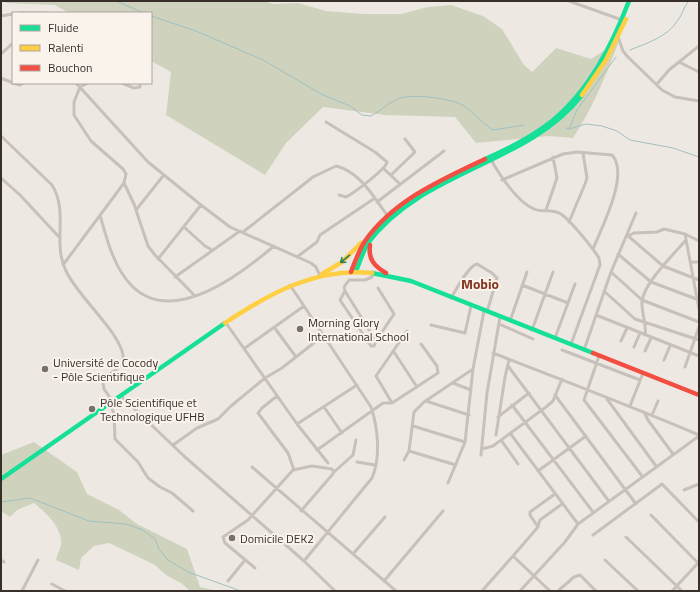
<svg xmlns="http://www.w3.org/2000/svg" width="700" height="592" font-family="'Titillium Web',sans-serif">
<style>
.green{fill:#cfd3be}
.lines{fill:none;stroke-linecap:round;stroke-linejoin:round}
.stream{stroke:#a0bfbf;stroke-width:1}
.street{stroke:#c7c0bb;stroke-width:3}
.fast{stroke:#16e098;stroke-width:4.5}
.slow{stroke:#ffcf43;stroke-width:4.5}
.jam{stroke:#f24e42;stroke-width:4.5}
.oneway{stroke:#297e5c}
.poi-dot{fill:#786f6b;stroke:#faf3eb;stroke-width:1.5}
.labels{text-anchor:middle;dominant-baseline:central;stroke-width:4;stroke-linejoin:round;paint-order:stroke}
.poi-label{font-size:12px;fill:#382e2a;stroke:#faf3eb;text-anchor:start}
.quarter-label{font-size:14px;font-weight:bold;fill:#853924;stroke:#faf3eb}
</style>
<rect width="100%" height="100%" fill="#eee8e3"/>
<!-- green -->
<path class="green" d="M3,1H264L273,4L298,3L326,11L364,14H401L428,7L451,5L483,16L502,29L524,65L532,72L556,48L591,59L619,41C606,75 593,108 573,138L549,136L476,143L455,117L385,115L323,107L286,143L265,175L166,115L171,72L151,61V13H69L55,5L7,3Z
M34,442L77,472L87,494L119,510L137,524L187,549L200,587L217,591H190L181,583L166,575L155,565L109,543L94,546L81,558L79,570L56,560C57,555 60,549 61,545C63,528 46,513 34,503L17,510L10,517L1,511V455Z"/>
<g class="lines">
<!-- stream -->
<path class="stream" d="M116,1L144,13
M151,16L196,31L263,60L323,95L350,106L362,115L371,116C380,111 391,101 400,98C414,94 452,98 464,106C474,113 482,123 493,130L524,125
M630,50C647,43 668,37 678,20C683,14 683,7 689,1
M566,128L569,129L577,110L616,57
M569,129L586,124L602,126L617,131L630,140L673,148L699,157
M1,502L30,498L89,521L126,524L143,530L155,539L159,549L168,560L188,572L241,591"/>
<!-- street -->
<path class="street" d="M569,1L622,20
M19,13H46
M1,16L13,14
M618,37L623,51L627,56L662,90L675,97L699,101
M1,54L13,43
M679,62L699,72
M1,78L13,83
M13,83L20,85L23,83
M76,83L148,162L201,205L230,227L311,263L316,267L320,276
M122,83L134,88L140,87V83
M657,84L669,70L699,46
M326,122L375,152L387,162C386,169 354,193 346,197L339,195
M1,136L52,185C69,212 52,243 66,271C78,297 119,331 123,355C125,370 107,371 103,383L104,389L113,402
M490,158C499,174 517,202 534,209C543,213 551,208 561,214C571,221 592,247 599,258L600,265L571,344
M384,169L400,184
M391,175L415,152L405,139
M1,178L20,195L60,238
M502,180L563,154L577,152L612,155C630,174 601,229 593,249
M124,183L134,204L148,246L155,255L195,296
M377,202L444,151
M136,210L163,176
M546,210L557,178L553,157
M100,215C107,240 114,268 132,286C173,327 241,274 274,246
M569,222L585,184L587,178L583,153
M184,227L205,246L212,250
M243,232L313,177L336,166C360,172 373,196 387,215
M685,234L699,309
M627,235L663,266L699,280
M628,236L634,233L657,232L664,229L685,234L699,241
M618,254L651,282L699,300
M297,257L317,242L320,235L375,198
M158,259L201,205
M691,262H699
M63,265L124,183L126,174L123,169L91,141L74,115V102L80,87L88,83
M372,272V277L365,280H349L344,287L345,291L376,341L394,314L378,288
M611,272L642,300L699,322
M175,277L240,231
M290,285L371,407C378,428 381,457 372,478L304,561
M522,285L568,303
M345,291L340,300L371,346H374L376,341
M604,291L635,319L699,340
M451,298C456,290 468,266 477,264L492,273L497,278L487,312
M596,315L699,356
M510,321L527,272
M226,323L297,424L328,463
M499,324L533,339
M431,325L465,333L471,306
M274,327L296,357
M532,330L553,272
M645,335C647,323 641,313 642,301C644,283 674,254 686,240
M555,338L575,284
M621,341L627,328
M634,347L640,333
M245,348L304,306
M562,350L640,380
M584,350L611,272L636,213
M645,351L651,338
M394,352L417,387
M493,353C562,380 631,406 699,435
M599,356L584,400L642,476
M664,360L670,346
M508,366L608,500
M685,367L699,327
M453,383L471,390
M555,395L636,504
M121,396L185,457L304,561L335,591
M277,396L262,408L258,413L288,453L294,470
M607,399L656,466
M426,401L469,415
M110,403L114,414L115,439L138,462L148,478L160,487L172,493L193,511
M392,403L376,376L407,331
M512,405L593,512
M630,406L643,373
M324,407L342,433
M644,412L648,420L673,454
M652,415L658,401
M498,417L529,393
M297,424L357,385
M413,426L465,442
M510,433L578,524
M496,435L505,377L509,360
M501,440L518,464
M173,445L197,428L218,419L231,406L265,378L282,368L324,335
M482,449L493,446L546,407L553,401L562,379
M317,450L383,403H392L438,373L437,366L421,344
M409,451L456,465
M481,455L487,393L500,317
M404,460L409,451L414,412L424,402L473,369
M357,462L375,465
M252,467L396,591
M538,471L586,436
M334,472L353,455L356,440
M448,483L465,442L473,369L484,311
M684,490L699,484
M651,515L699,564
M538,526L540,520L562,504
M593,535L662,484L699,522
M626,537L682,591
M353,554L385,517
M513,556L538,527L530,515V512L555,494
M1,560L4,562
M605,560L638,591
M255,568L225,543L223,537L248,520L293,470L312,466L332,469L334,472L332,475L301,511
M228,581L245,560
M384,581L443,511
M52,584L65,591
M22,591L38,560
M482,591L513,556L550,591
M520,591L565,542L578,524L699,436
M558,591L574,577L580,575L596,591
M672,591L699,562"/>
<!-- fast -->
<path class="fast" d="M485,159C508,149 532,137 552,121C589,91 612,45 629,1
M356,271C360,262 363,251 368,243C422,170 527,165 582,95
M372,273L411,281L593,353
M1,479L225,323"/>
<!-- slow -->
<path class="slow" d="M582,95L606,60L626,19
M322,274L342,262L361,243
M225,323C270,293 317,267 372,273"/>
<!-- jam -->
<path class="jam" d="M370,245C368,259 374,266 386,273
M351,272C355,262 359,250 365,241C394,200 441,180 485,159
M593,353L699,395"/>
</g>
<!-- one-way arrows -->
<defs><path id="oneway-shaft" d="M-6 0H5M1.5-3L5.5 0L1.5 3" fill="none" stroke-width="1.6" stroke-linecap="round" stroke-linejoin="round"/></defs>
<use class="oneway" href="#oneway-shaft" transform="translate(345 259) rotate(140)"/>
<!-- markers -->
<g class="poi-dot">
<circle cx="300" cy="329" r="4"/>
<circle cx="45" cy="369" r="4"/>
<circle cx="92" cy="409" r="4"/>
<circle cx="232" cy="538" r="4"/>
</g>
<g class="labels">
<!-- poi labels -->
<g class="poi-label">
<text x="308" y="322">Morning Glory<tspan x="308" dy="14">International School</tspan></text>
<text x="53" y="362">Université de Cocody<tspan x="53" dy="14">- Pôle Scientifique</tspan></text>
<text x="100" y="402">Pôle Scientifique et<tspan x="100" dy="14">Technologique UFHB</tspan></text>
<text x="240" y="538">Domicile DEK2</text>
</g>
<!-- quarter labels -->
<g class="quarter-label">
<text x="480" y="283">Mobio</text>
</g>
</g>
<!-- border -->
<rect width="700" height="592" fill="none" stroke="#382e2a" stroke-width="4"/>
<!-- legend -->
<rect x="12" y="12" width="140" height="72" fill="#faf3eb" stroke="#aca49e"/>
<rect x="20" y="25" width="20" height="6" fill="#16e098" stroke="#aca49e"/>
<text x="48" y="32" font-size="12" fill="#382e2a">Fluide</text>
<rect x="20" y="45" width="20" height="6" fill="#ffcf43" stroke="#aca49e"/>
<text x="48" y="52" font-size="12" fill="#382e2a">Ralenti</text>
<rect x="20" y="65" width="20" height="6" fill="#f24e42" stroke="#aca49e"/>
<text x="48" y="72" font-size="12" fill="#382e2a">Bouchon</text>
</svg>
